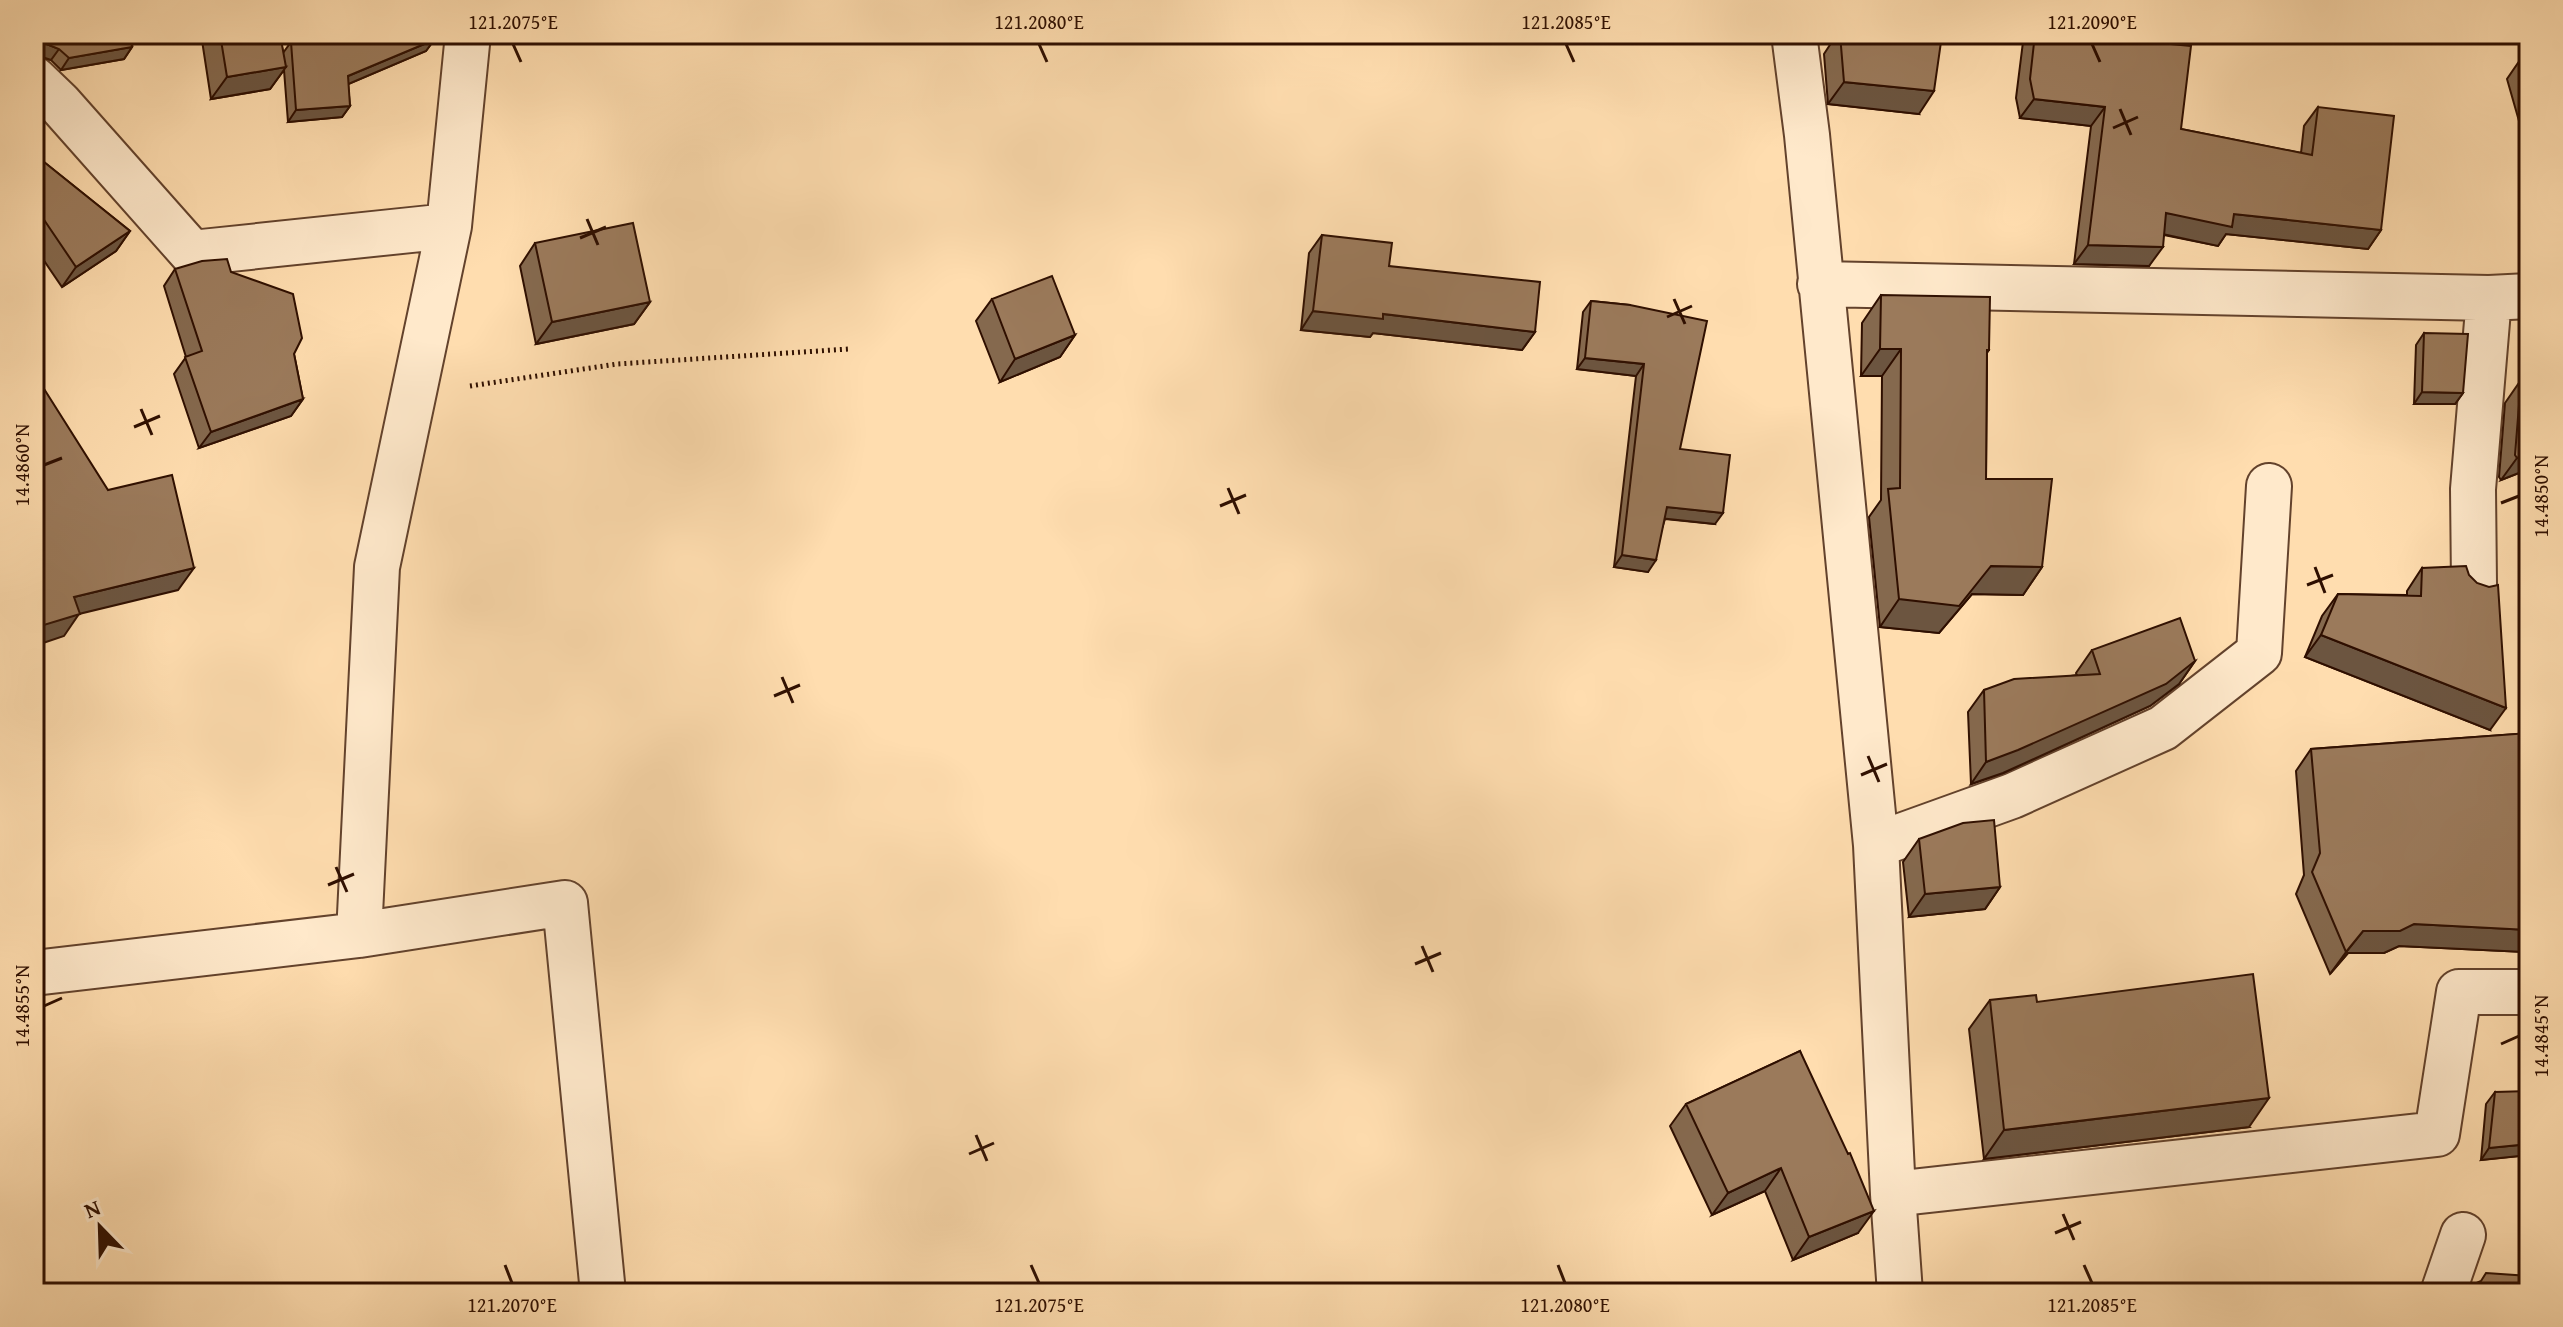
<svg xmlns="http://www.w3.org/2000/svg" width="2563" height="1327" font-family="'Gentium Book Plus',serif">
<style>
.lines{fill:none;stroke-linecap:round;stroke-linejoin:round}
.minor-casing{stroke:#63422c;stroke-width:48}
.path{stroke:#2f0f00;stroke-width:5;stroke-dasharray:2 4;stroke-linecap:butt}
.minor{stroke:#ffe9cb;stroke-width:44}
.wall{fill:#85694e;stroke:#2f0f00;stroke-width:2}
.shaded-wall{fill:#6c5540;stroke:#2f0f00;stroke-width:2}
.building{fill:#9b7a5b;stroke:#2f0f00;stroke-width:2}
.ticks{fill:none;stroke:#2f0f00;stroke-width:3}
.neatline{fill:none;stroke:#2f0f00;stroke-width:3}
.ticks-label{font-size:20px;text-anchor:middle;fill:#2f0f00}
</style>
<rect width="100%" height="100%" fill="#ffddaf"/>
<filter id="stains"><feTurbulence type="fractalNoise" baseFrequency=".0025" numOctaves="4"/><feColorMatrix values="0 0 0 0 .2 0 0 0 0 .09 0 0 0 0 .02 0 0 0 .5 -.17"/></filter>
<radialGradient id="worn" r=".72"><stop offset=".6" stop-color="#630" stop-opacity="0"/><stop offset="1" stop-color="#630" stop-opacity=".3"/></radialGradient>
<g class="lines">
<!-- minor casing -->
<g class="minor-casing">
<path id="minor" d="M1794,34L1807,135L1876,845L1893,1194L1900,1293
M34,79L59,103L192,253L449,226
M1820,284L2489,298L2529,296
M2474,584L2473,489L2489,298
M1876,845L2012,796L2163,728L2259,653L2269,486
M359,935L377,567L449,226L468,34
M34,973L359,935L565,903L603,1293
M1893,1194L2437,1134L2459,992H2529
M2443,1293L2463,1235"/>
</g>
<!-- path -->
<path class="path" d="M470,386L617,364L849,349"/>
<!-- minor -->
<use href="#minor" class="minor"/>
</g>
<!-- wall -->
<path class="wall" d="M34,34H130L132,47L124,59L61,70L51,60L36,55Z
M201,34H280L283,53L291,42L352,37L353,34H433L434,40L426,51L348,84L350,106L342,117L288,122L284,70L270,89L211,99Z
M1837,34H1866L1919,114L1828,104L1824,54Z
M2024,34H2132L2131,40L2181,129L2301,153L2304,126L2318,107L2381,230L2368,249L2226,234L2218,246L2164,235L2149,266L2074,264L2091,126L2020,118L2016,98Z
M2529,55V156L2507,79L2522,57Z
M34,154L130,231L116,251L62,287L34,246Z
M1322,235L1389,266L1535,332L1522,350L1373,333L1370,337L1301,330L1309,253Z
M535,243L650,302L634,324L536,344L520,266Z
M175,269L231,272L294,354L303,399L291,416L199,448L174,374L186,357L164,286Z
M1881,295L1989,350L1987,353L1986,479L2042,567L2023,595L1972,594L1939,633L1880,627L1869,517L1881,500L1882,376H1861L1862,323Z
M992,299L1075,335L1060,357L1000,382L976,321Z
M1591,301L1630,305L1680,449L1715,524L1665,519L1648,572L1614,567L1636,376L1577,369L1583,312Z
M2424,333L2463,393L2455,404H2414L2416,345Z
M2529,378V469L2501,480L2499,477L2505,403L2521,380Z
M2422,568L2490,730L2305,657L2322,616L2338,594L2407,595V591Z
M2092,650L2195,661L2179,684L2150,706L2003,773L1971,784L1968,712L1984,690L2077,675L2076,673Z
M2529,733V966L2525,952L2399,946L2384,953H2348L2330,974L2296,894L2304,875L2296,771L2311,749Z
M1919,839L2000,887L1985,909L1909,917L1903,862Z
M1990,1000L2037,1002L2249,1127L1984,1159L1969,1029Z
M1800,1051L1858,1233L1793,1260L1765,1191L1712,1215L1670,1126L1686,1104Z
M2495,1092L2529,1155L2481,1160L2486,1104Z"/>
<!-- shaded-wall -->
<path class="shaded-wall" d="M434,40L426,51L339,88L348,76Z
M44,43L59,49L51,60L36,55Z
M132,47L124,59L61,70L69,58Z
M286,67L270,89L211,99L227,77Z
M1844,82L1934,91L1919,114L1828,104Z
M2034,99L2105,107L2091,126L2020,118Z
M350,106L342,117L288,122L296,110Z
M2166,213L2234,214L2381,230L2368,249L2226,234L2218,246L2153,232Z
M130,231L116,251L62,287L76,267Z
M2088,245L2163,247L2149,266L2074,264Z
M650,302L634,324L536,344L552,322Z
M1313,311L1383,314L1535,332L1522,350L1373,333L1370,337L1301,330Z
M1075,335L1060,357L1000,382L1015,359Z
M1880,349H1901L1882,376H1861Z
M1585,358L1644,364L1636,376L1577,369Z
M2422,392L2463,393L2455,404H2414Z
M303,399L291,416L199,448L211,432Z
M2529,453V469L2501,480L2517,458Z
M1667,507L1723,513L1715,524L1659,518Z
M1622,555L1656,560L1648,572L1614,567Z
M1991,566L2042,567L2023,595L1972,594L1939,633L1880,627L1899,599Z
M194,568L178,590L79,614L64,636L34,646V628L74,597Z
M2321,635L2506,708L2490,730L2305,657Z
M2195,661L2179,684L2150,706L2003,773L1971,784L1986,762Z
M2000,887L1985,909L1909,917L1925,894Z
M2414,924L2529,930V946L2525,952L2399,946L2384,953H2348L2330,974L2346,952L2363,931Z
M2269,1098L2249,1127L1984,1159L2004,1130Z
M2529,1144V1155L2481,1160L2489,1148Z
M1781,1168L1765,1191L1712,1215L1728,1193Z
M1874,1211L1858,1233L1793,1260L1809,1237Z"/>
<!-- building -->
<path class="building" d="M43,34H130L132,47L69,58L59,49L44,43Z
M220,34H280L286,67L227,77Z
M359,34H433L434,40L348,76L350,106L296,110L291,42L359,37Z
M1840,34H1866L1941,42L1934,91L1844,82Z
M2035,34H2132L2131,40L2191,46L2181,129L2312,155L2318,107L2394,116L2381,230L2234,214L2232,227L2166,213L2163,247L2088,245L2105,107L2034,99L2030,79Z
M2529,55V80L2522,57Z
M34,154L130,231L76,267L34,205Z
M633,223L650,302L552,322L535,243Z
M1322,235L1392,243L1389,266L1540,282L1535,332L1383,314V319L1313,311Z
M227,259L231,272L293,294L302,338L294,354L303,399L211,432L185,357L202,351L175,269L202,261Z
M1052,276L1075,335L1015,359L992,299Z
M1881,295L1990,297L1989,350H1987L1986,479H2052L2042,567L1991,566L1959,606L1899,599L1888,489L1900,488L1901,349H1880Z
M1591,301L1630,305L1707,321L1680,449L1730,455L1723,513L1667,507L1656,560L1622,555L1644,364L1585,358Z
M2424,333L2468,334L2463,393L2422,392Z
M34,373L108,490L172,475L194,568L74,597L80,614L34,628V514L39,513L34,505Z
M2529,378V453L2517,458L2515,455L2521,380Z
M2466,566L2469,575L2477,583L2489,587L2498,585L2506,708L2321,635L2338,594L2421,596L2422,568Z
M2180,618L2195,661L2166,684L2018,750L1986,762L1984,690L2014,679L2100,674L2092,650Z
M2529,733V930L2414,924L2400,931H2363L2346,952L2312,872L2320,853L2311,749Z
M1994,820L2000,887L1925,894L1919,839L1963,823Z
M2253,974L2269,1098L2004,1130L1990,1000L2036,995L2037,1002Z
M1800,1051L1848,1154L1850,1153L1874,1211L1809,1237L1781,1168L1728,1193L1686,1104Z
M2529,1091V1144L2489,1148L2495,1092Z
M2486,1273L2529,1276V1293H2461L2463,1286H2470L2481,1281Z"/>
<!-- ticks -->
<path class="ticks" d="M513,44L521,62M1039,44L1047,62M1566,44L1574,62M2092,44L2100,62M2120,109L2131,135M2113,128L2138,117M587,219L598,245M580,238L606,227M1674,299L1685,324M1667,317L1692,306M141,409L152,435M134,427L160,416M44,465L62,458M1228,488L1239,514M2501,503L2519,496M1220,506L1246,495M2315,567L2325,593M2307,585L2333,575M782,677L793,703M774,696L800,685M1868,756L1879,782M1861,775L1887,764M336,867L347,892M328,885L354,874M1422,946L1433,972M1415,964L1441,953M44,1006L62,998M2501,1044L2519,1036M976,1135L987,1161M969,1154L994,1143M2063,1214L2074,1240M2055,1233L2081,1222M505,1265L512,1283M1031,1265L1039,1283M1558,1265L1565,1283M2084,1265L2092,1283"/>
<!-- margin -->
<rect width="2563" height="1327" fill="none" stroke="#ffddaf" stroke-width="88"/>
<!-- north arrow -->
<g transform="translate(100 1227) rotate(337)" stroke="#ffe9cb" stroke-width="6" paint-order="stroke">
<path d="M0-6L14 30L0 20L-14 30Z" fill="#2f0f00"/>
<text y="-12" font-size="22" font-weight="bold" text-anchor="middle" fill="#2f0f00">N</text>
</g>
<rect x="44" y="44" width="2475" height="1239" class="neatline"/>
<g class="ticks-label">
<text x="513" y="29">121.2075°E</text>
<text x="1039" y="29">121.2080°E</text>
<text x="1566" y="29">121.2085°E</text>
<text x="2092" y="29">121.2090°E</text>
<text transform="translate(22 465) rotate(-90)" y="7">14.4860°N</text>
<text transform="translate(2541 496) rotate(-90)" y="7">14.4850°N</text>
<text transform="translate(22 1006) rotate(-90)" y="7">14.4855°N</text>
<text transform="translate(2541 1036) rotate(-90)" y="7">14.4845°N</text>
<text x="512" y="1312">121.2070°E</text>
<text x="1039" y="1312">121.2075°E</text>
<text x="1565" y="1312">121.2080°E</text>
<text x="2092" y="1312">121.2085°E</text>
</g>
<rect width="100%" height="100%" filter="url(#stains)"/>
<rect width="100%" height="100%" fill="url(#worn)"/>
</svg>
